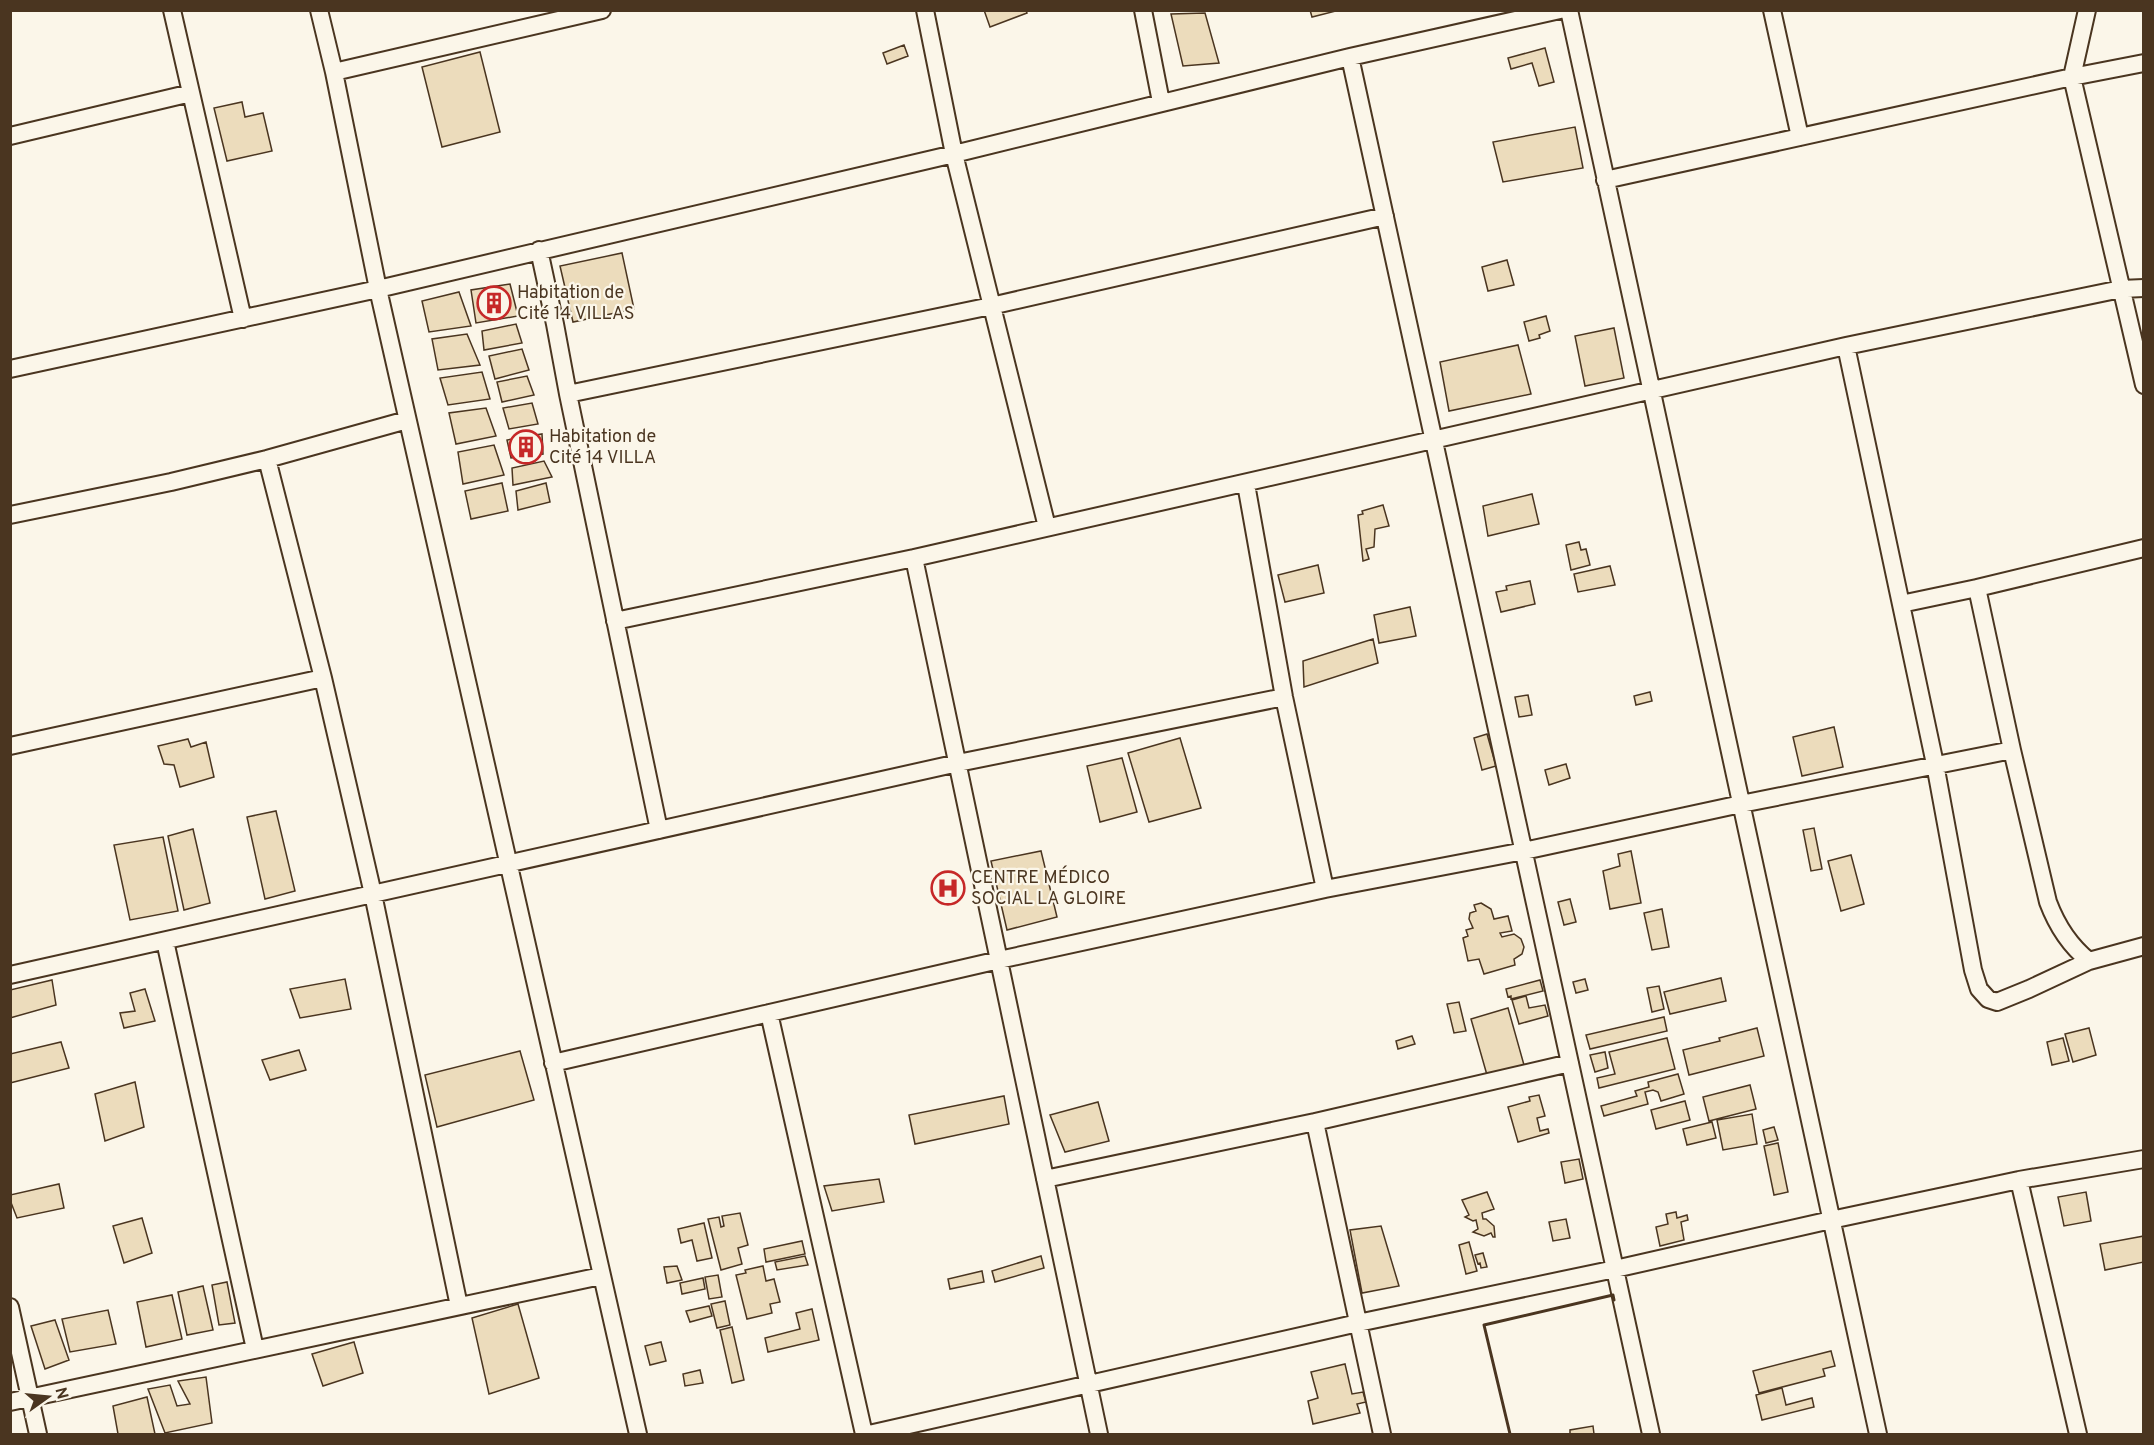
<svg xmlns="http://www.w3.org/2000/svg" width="2154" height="1445" font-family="Overpass,sans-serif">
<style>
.building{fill:#ecdcbc;stroke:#4a3520;stroke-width:1.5}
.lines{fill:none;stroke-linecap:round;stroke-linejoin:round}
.street-casing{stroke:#4a3520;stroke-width:20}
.street{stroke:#fbf6e9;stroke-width:16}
.wall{stroke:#4a3520;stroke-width:3}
.labels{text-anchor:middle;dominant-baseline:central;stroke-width:4.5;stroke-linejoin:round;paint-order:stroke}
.poi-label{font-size:18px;fill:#4a3520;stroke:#fbf6e9;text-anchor:start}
</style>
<rect width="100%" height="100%" fill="#fbf6e9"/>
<!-- building -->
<path class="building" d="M984,10H1026L1027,13L990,27Z
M1310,10H1336V11L1312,17Z
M1205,13L1219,63L1183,66L1171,14Z
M904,45L908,56L887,64L883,53Z
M1545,48L1554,82L1539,86L1532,63L1511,69L1508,58Z
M480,52L500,132L442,147L422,67Z
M242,102L245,117L263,113L272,151L227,161L214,108Z
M1575,127L1583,168L1503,182L1493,142Z
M622,253L634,309L573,322L560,266Z
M1507,260L1514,285L1488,291L1482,267Z
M510,284L518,316L476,323L471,290Z
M459,292L471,326L429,332L422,301Z
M1546,316L1550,331L1539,335L1540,338L1529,341L1524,322Z
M516,324L522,343L484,350L482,331Z
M1614,328L1624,378L1585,386L1575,336Z
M467,334L480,365L438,370L432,339Z
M1518,345L1531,394L1449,411L1440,362Z
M522,349L529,370L495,379L489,356Z
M482,372L490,399L448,405L440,378Z
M527,376L534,395L502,402L497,382Z
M532,403L538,424L509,429L503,408Z
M486,408L496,436L456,444L449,413Z
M542,434L543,454L511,458L507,440Z
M494,445L504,475L463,484L458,452Z
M544,461L552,477L513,485L512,468Z
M502,483L508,511L471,519L465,491Z
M546,483L550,502L518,510L516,491Z
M1532,494L1539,524L1488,536L1483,506Z
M1383,505L1389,526L1375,529L1374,547L1366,549L1369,559L1363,561L1358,515L1363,514L1362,511Z
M1579,542L1581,550L1586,549L1590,565L1571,570L1566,545Z
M1318,565L1324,593L1285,602L1278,575Z
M1610,566L1615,585L1578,592L1574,574Z
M1530,581L1535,604L1501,612L1496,592L1507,590L1506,586Z
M1410,607L1416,636L1379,643L1374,615Z
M1373,639L1378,663L1304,687L1303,661Z
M1650,692L1652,701L1636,705L1634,696Z
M1528,695L1532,715L1519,717L1515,697Z
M1834,727L1843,767L1802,776L1793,737Z
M1487,734L1496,766L1482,770L1474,738Z
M1180,738L1201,808L1149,822L1128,753Z
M188,739L191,747L206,742L214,777L180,787L174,765L164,764L158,746Z
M1122,758L1137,812L1100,822L1087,766Z
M1566,764L1570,778L1549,785L1545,770Z
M276,811L295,891L265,899L247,817Z
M1814,828L1822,869L1811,871L1803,830Z
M193,829L210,903L184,910L168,836Z
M163,837L178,911L130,920L114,845Z
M1041,851L1057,917L1007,930L991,861Z
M1631,851L1641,903L1610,909L1603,871L1620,866L1618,854Z
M1851,855L1864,904L1841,911L1828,861Z
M1570,899L1576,922L1564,925L1558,902Z
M1481,903L1491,909L1494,919L1508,916L1512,931L1500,933L1502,937L1514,934L1521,939L1524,947L1522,954L1514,959L1515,965L1484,974L1479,959L1468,961L1463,938L1468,936L1466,930L1473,928L1469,919L1470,913L1476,911L1474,905Z
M1662,909L1669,947L1652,950L1644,913Z
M1721,978L1726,1001L1670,1014L1664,992Z
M345,979L351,1009L300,1018L290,989Z
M1585,979L1588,990L1576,993L1573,982Z
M52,980L56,1005L10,1018V990Z
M1540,980L1543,991L1511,999V996L1508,997L1506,989Z
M1659,986L1664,1009L1652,1012L1647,988Z
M145,989L155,1021L124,1028L120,1013L135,1011L130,993Z
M1526,996L1529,1008L1545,1005L1548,1016L1519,1024L1512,1000Z
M1459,1002L1466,1031L1454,1033L1447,1004Z
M1508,1008L1524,1065L1487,1075L1471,1019Z
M1664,1017L1667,1031L1590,1049L1586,1035Z
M1757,1028L1764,1056L1689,1075L1683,1050L1720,1041L1719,1038Z
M2089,1028L2096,1055L2073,1062L2065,1034Z
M1412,1036L1415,1044L1398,1049L1396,1041Z
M1667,1038L1675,1069L1599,1088L1597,1078L1615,1074L1609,1052Z
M2063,1038L2069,1061L2052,1065L2047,1042Z
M61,1042L69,1068L10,1083V1054Z
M299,1050L306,1070L270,1080L262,1060Z
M520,1051L534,1100L437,1127L425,1075Z
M1605,1052L1608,1068L1595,1072L1590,1055Z
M1678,1074L1684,1094L1661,1101L1658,1092L1653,1090L1645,1092L1648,1104L1604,1116L1601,1106L1637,1096L1635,1091L1649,1087L1648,1082Z
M135,1082L144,1127L105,1141L95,1094Z
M1750,1085L1756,1109L1709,1121L1703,1097Z
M1539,1095L1545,1116L1537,1118L1540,1131L1548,1129L1549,1133L1518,1142L1508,1107L1530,1101L1529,1097Z
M1004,1096L1009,1124L915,1144L909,1115Z
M1685,1101L1690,1120L1656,1129L1651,1110Z
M1098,1102L1109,1141L1065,1152L1050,1115Z
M1752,1114L1757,1144L1723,1150L1717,1120Z
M1712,1122L1716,1138L1687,1145L1683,1129Z
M1774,1127L1778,1140L1766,1143L1763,1130Z
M1778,1143L1788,1192L1774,1195L1764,1146Z
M1579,1159L1583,1179L1565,1183L1561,1162Z
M879,1179L884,1202L832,1211L824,1186Z
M59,1184L64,1208L17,1218L10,1200V1195Z
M1487,1192L1494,1209L1482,1213L1483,1219H1486L1494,1226L1495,1237H1493L1491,1233L1484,1236L1473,1232L1478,1229L1476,1220L1473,1221L1465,1217L1469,1215L1462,1200Z
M2086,1192L2091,1221L2064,1226L2058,1197Z
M1676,1212L1677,1218L1687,1215L1688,1220L1681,1222L1684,1240L1660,1246L1656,1227L1668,1224L1666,1214Z
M740,1213L748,1245L738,1248L742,1264L721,1270L708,1219L719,1217L721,1227L724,1226L722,1216Z
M142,1218L152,1253L124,1263L113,1226Z
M1566,1219L1570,1238L1553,1241L1549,1222Z
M704,1223L712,1258L697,1261L692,1240L681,1243L678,1229Z
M1381,1226L1399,1286L1362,1293L1350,1230Z
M2144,1236V1262L2105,1270L2100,1244Z
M802,1241L805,1254L766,1262L764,1249Z
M1469,1242L1477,1271L1466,1274L1459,1245Z
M1483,1253L1487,1267L1481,1268L1480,1263L1478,1264L1475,1255Z
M805,1256L808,1265L777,1270L775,1262Z
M1041,1256L1044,1268L995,1282L992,1271Z
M677,1266L682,1280L667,1283L664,1267Z
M763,1266L766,1281L774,1279L780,1302L770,1304L772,1313L747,1319L736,1275L746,1273L745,1270Z
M982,1271L984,1282L950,1289L948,1279Z
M718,1275L722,1297L709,1299L705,1277Z
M703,1278L705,1289L682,1294L680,1283Z
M227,1282L235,1323L219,1325L212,1285Z
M203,1286L213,1330L187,1335L178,1292Z
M172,1295L182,1339L146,1347L137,1302Z
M725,1301L730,1325L717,1328L711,1304Z
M518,1304L539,1378L489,1394L472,1318Z
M709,1306L712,1316L690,1322L686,1311Z
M812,1309L819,1340L768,1352L765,1338L800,1329L796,1313Z
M108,1310L116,1344L70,1352L62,1319Z
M55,1320L69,1360L45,1369L31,1326Z
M732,1327L744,1380L732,1383L720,1330Z
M354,1342L363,1373L323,1386L312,1354Z
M661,1342L666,1361L650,1365L645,1346Z
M1831,1351L1835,1366L1823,1369L1825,1376L1759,1393L1753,1371Z
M1345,1364L1352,1394L1363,1392L1366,1402L1357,1404L1360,1413L1313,1424L1308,1401L1318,1398L1311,1372Z
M700,1370L703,1383L685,1386L683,1374Z
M206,1377L212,1423L165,1433L148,1389L170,1385L177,1406L190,1404L178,1381Z
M1782,1388L1786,1405L1812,1398L1814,1407L1762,1420L1756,1395Z
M147,1397L155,1434H118L113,1406Z
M1593,1426L1594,1434H1570V1430Z"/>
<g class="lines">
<!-- street casing -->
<g class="street-casing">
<path id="street" d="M172,10L243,319
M319,10L334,72L378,289L638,1434
M925,10L954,154L1047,527
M1143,10L1161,102
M1569,10L1878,1434
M1772,10L1800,137
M2087,10L2072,77L2144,385
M1350,57L1651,1434
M334,72L602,10
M10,136L191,93
M1605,180L2072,77L2144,63
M539,250L555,324L568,394
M1846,346L1935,764L1973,970L1979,989L1988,999L1997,1002L2029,989L2089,961
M10,369L378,289L954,154L1350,57L1560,10
M267,459L323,678L373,894L459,1306
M1246,484L1284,697L1325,889
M10,515L171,482L267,459L407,420
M2144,548L1977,588L2012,750L2048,902C2057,926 2069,945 2089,961L2144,946
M914,558L1099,1434
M1901,604L1977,588
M615,621L914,558L1846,346L2121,289L2144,288
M10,746L323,678
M659,830L568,394L991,306L1385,216
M165,941L255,1349
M10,975L958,763L1284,697
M769,1013L864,1434
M553,1063L999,960L1325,889L1524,851L1741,804L2012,750
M1315,1122L1382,1434
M1045,1179L1315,1122L1570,1063
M2019,1180L2078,1434
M10,1307L38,1434
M10,1402L601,1276
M869,1434L1358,1323L1615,1269L1831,1220L2019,1180L2144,1159"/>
</g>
<!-- street -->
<use href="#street" class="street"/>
<!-- wall -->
<path class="wall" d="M1510,1434L1484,1325L1613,1295L1614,1300"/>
</g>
<!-- icons -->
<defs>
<g id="building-ring" transform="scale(1.725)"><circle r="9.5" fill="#fbf6e9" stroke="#c62828" stroke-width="1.5"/><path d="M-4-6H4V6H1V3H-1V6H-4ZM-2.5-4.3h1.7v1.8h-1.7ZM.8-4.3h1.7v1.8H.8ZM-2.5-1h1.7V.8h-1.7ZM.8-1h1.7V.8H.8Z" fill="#c62828"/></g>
<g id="hospital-ring" transform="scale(1.725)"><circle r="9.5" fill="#fbf6e9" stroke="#c62828" stroke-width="1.5"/><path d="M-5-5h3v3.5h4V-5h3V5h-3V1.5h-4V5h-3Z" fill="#c62828"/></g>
</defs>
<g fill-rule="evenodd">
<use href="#building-ring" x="494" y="303"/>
<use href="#building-ring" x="526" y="447"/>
<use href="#hospital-ring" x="948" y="888"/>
</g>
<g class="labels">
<!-- poi labels -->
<g class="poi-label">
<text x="517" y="293">Habitation de<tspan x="517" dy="21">Cité 14 VILLAS</tspan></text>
<text x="549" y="437">Habitation de<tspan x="549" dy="21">Cité 14 VILLA</tspan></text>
<text x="971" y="878">CENTRE MÉDICO<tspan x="971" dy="21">SOCIAL LA GLOIRE</tspan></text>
</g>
</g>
<!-- border -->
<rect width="2154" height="1445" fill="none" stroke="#4a3520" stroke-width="24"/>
<!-- north arrow -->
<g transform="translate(48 1397) rotate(75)" stroke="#fbf6e9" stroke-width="4.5" paint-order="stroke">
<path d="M0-4.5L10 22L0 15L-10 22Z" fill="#4a3520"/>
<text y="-9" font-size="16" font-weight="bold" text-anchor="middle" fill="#4a3520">N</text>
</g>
</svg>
